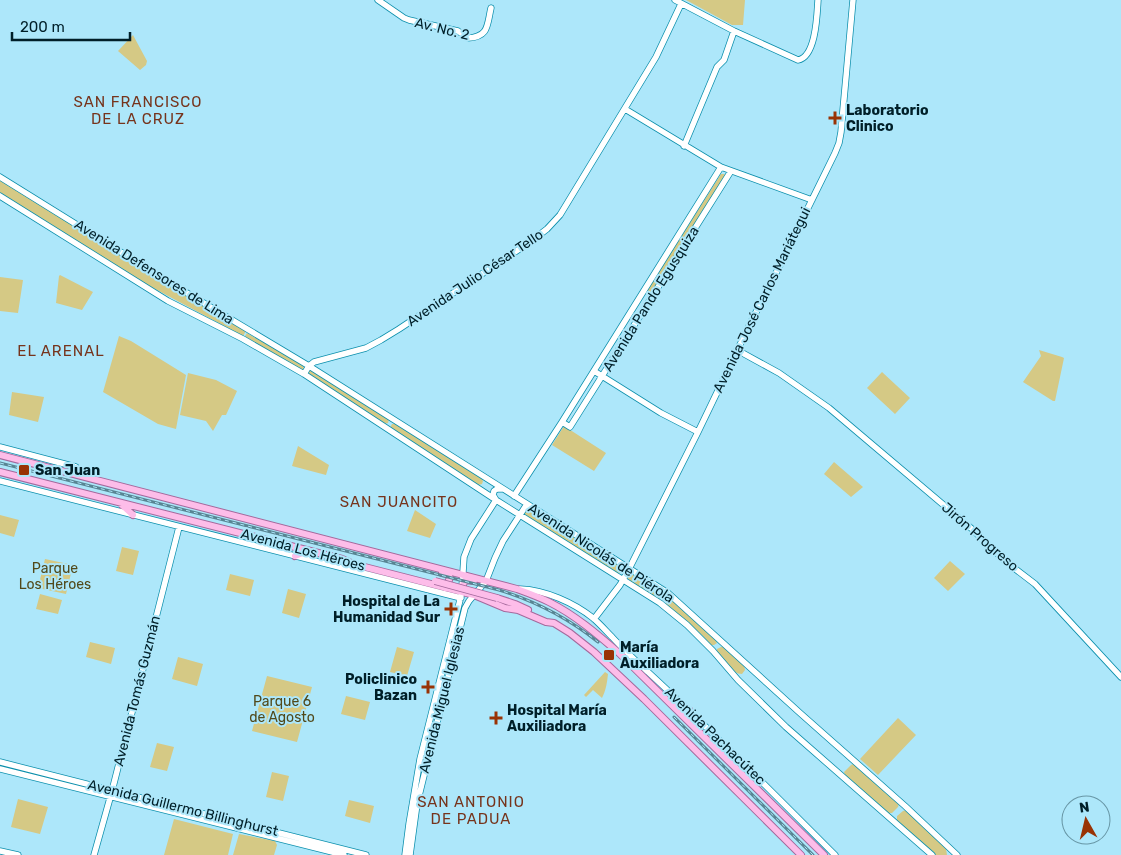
<svg xmlns="http://www.w3.org/2000/svg" width="1121" height="855" font-family="Rubik,sans-serif">
<style>
.green{fill:#d5c985}
.lines{fill:none;stroke-linecap:round;stroke-linejoin:round}
.secondary-casing{stroke:#0b8fac;stroke-width:7}
.primary-casing{stroke:#a4699c;stroke-width:8}
.secondary{stroke:#fff;stroke-width:5.5}
.primary{stroke:#fdbde9;stroke-width:6}
.rail-casing{stroke:#588593;stroke-width:3}
.rail{stroke:#ade7fa;stroke-width:1;stroke-dasharray:4;stroke-linecap:butt}
.primary-bridge-casing{stroke:#a4699c;stroke-width:8;stroke-linecap:butt}
.primary-bridge{stroke:#fdbde9;stroke-width:6}
.poi-dot{fill:#993305;stroke:#ade7fa;stroke-width:2}
.labels{text-anchor:middle;dominant-baseline:central;stroke-width:4;stroke-linejoin:round;paint-order:stroke}
.street-label{font-size:14px;fill:#001f28;stroke:#ade7fa}
.poi-label{font-size:14px;font-weight:bold;fill:#001f28;stroke:#ade7fa;text-anchor:start}
.park-label{font-size:14px;fill:#51491a;stroke:#ade7fa}
.neighbourhood-label{font-size:15px;letter-spacing:1px;fill:#76341c;stroke:#ade7fa}
</style>
<rect width="100%" height="100%" fill="#ade7fa"/>
<!-- green -->
<path class="green" d="M686,0H745L743,25H732Z
M133,35L147,61L146,65L140,70L118,51Z
M721,174H724L727,176L651,295L646,292Z
M0,179L246,331L243,336L142,282L0,193Z
M60,275L93,292L82,310L56,303L59,276Z
M0,277L23,280L18,313L0,311Z
M247,333L303,365L304,369H300L246,337L245,336Z
M119,336L131,341L186,375L176,429L158,424L103,392Z
M1039,350L1062,357L1064,358L1055,401H1053L1023,382L1041,356Z
M311,370L389,419L388,423L384,424L307,374L308,371Z
M882,372L910,398L895,414L867,388Z
M188,373L216,380L237,391L226,415H222L213,431L206,421L180,415Z
M12,392L44,397L38,422L9,415Z
M392,424H395L481,478L483,481L482,484L478,485L390,428Z
M564,426L606,453L594,471L552,445Z
M298,446L329,465L326,475L292,466Z
M834,462L863,487L851,497L824,474Z
M527,509H530L624,568V571L622,573H617L526,516L524,512Z
M415,510L436,524L430,538L407,531Z
M0,515L19,520L14,537L0,533Z
M122,547L139,551L133,575L116,571Z
M45,559L73,565L66,594L38,588Z
M950,561L965,574L948,591L934,578Z
M230,574L254,580L250,596L226,590Z
M630,574H633L660,591L662,594L660,598L658,599L629,580L627,578Z
M288,589L306,594L299,618L282,613Z
M40,594L62,600L58,614L36,609Z
M669,599L672,600L715,639L717,643L714,645H711L703,636L666,604L665,602Z
M90,642L115,648L111,664L86,657Z
M723,646L744,665L745,670L742,674C732,674 724,660 717,652V649Z
M397,647L414,652L407,676L390,672Z
M178,657L203,664L197,686L172,679Z
M605,672L608,674C607,683 606,690 602,698L593,690L586,697L584,695Z
M267,676L312,687L297,742L252,731Z
M346,696L370,702L365,720L341,714Z
M898,718L916,735L878,775L860,759Z
M157,743L174,747L167,771L150,767Z
M853,764L857,766L899,804L898,807L892,813H888L845,776L844,772L851,765Z
M272,772L289,776L283,801L266,797Z
M18,799L48,807L40,834L11,827Z
M349,800L374,806L370,823L345,816Z
M906,810L909,811L946,849L947,855H935L897,822V816L903,811Z
M174,819L233,834L228,855H164Z
M239,834L275,841L277,845L274,855H233Z"/>
<g class="lines">
<!-- secondary casing -->
<g class="secondary-casing">
<path id="secondary" d="M378,0L404,18L409,20L458,31L468,38C489,37 487,25 491,8
M675,0L734,31L798,60C816,57 817,15 818,0
M625,109L721,167L812,200
M684,146L717,67L724,60L734,31
M0,177L177,287L309,366L668,593L800,713L905,806L957,855
M0,196L168,301L243,339L304,374L496,500L660,603L687,625L713,651L738,680L786,727L932,855
M737,350L779,373L829,408L972,529L1005,561L1035,584L1121,677
M594,371L661,413L698,432
M304,374L309,366L314,362L366,348L381,340L399,329L530,242L547,229L560,215L656,57L681,4
M562,422L570,427L731,171
M0,447L76,467L75,474
M0,481L461,598
M514,496L562,422L721,167
M462,587L464,557L471,539L496,500L493,495L494,491L497,489H502
M520,589C546,590 574,603 593,618C600,624 606,631 612,637C623,649 635,660 648,672C712,731 773,793 835,855
M594,619L620,585L629,569L698,432L750,324L777,271L835,153L839,143L841,132L853,0
M0,762L366,855
M0,769L344,855
M0,851L18,855
M94,855L112,791L179,527
M405,855L409,824L420,759L461,596
M410,855L417,804L465,608L469,601L486,581L495,558L503,541L527,504"/>
</g>
<!-- primary casing -->
<g class="primary-casing">
<path id="primary" d="M0,455L517,589C528,593 539,597 549,602C575,615 597,634 619,653L824,855
M0,472L342,559L353,564L474,595L505,608L518,610L546,622L554,623L570,633L594,652L644,699L801,855
M121,504L133,515
M295,556L308,551
M442,573L448,574L450,578L445,588
M462,587L465,580L474,581
M497,598L515,604L528,610
M676,706L689,710"/>
</g>
<!-- secondary -->
<use href="#secondary" class="secondary"/>
<!-- primary -->
<use href="#primary" class="primary"/>
<!-- rail casing -->
<g class="rail-casing">
<path id="rail" d="M0,463L499,590C535,601 568,618 598,642
M674,717L813,855"/>
</g>
<!-- rail -->
<use href="#rail" class="rail"/>
<!-- primary-bridge casing -->
<g class="primary-bridge-casing">
<path id="primary-bridge" d="M435,581L497,598"/>
</g>
<!-- primary-bridge -->
<use href="#primary-bridge" class="primary-bridge"/>
</g>
<!-- markers -->
<g class="poi-dot">
<path d="M832.5 110.5h5v5h5v5h-5v5h-5v-5h-5v-5h5z"/>
<rect x="18" y="464" width="12" height="12" rx="2.5"/>
<path d="M448.5 601.5h5v5h5v5h-5v5h-5v-5h-5v-5h5z"/>
<rect x="603" y="649" width="12" height="12" rx="2.5"/>
<path d="M425.5 679.5h5v5h5v5h-5v5h-5v-5h-5v-5h5z"/>
<path d="M493.5 710.5h5v5h5v5h-5v5h-5v-5h-5v-5h5z"/>
</g>
<g class="labels">
<!-- street labels -->
<g class="street-label">
<text transform="translate(442 29) rotate(14)">Av. No. 2</text>
<text transform="translate(154 272) rotate(32)">Avenida Defensores de Lima</text>
<text transform="translate(475 278) rotate(-34)">Avenida Julio César Tello</text>
<text transform="translate(651 299) rotate(-58)">Avenida Pando Egusquiza</text>
<text transform="translate(762 300) rotate(-64)">Avenida José Carlos Mariátegui</text>
<text transform="translate(980 537) rotate(41)">Jirón Progreso</text>
<text transform="translate(303 550) rotate(15)">Avenida Los Héroes</text>
<text transform="translate(601 553) rotate(33)">Avenida Nicolás de Piérola</text>
<text transform="translate(137 691) rotate(-76)">Avenida Tomás Guzmán</text>
<text transform="translate(442 700) rotate(-76)">Avenida Miguel Iglesias</text>
<text transform="translate(715 736) rotate(44)">Avenida Pachacútec</text>
<text transform="translate(183 808) rotate(14)">Avenida Guillermo Billinghurst</text>
</g>
<!-- poi labels -->
<g class="poi-label">
<text x="846" y="110">Laboratorio<tspan x="846" dy="16">Clinico</tspan></text>
<text x="35" y="470">San Juan</text>
<text x="440" y="601" text-anchor="end">Hospital de La<tspan x="440" dy="16">Humanidad Sur</tspan></text>
<text x="620" y="647">María<tspan x="620" dy="16">Auxiliadora</tspan></text>
<text x="417" y="679" text-anchor="end">Policlinico<tspan x="417" dy="16">Bazan</tspan></text>
<text x="507" y="710">Hospital María<tspan x="507" dy="16">Auxiliadora</tspan></text>
</g>
<!-- park labels -->
<g class="park-label">
<text x="55" y="568">Parque<tspan x="55" dy="16">Los Héroes</tspan></text>
<text x="282" y="701">Parque 6<tspan x="282" dy="16">de Agosto</tspan></text>
</g>
<!-- neighbourhood labels -->
<g class="neighbourhood-label">
<text x="138" y="102">SAN FRANCISCO<tspan x="138" dy="17">DE LA CRUZ</tspan></text>
<text x="61" y="351">EL ARENAL</text>
<text x="399" y="502">SAN JUANCITO</text>
<text x="471" y="802">SAN ANTONIO<tspan x="471" dy="17">DE PADUA</tspan></text>
</g>
</g>
<!-- north arrow -->
<g transform="translate(1086 820) rotate(352)"><circle r="24" fill="#ade7fa" stroke="#6897a6"/>
<path d="M0-4L9 19L0 12L-9 19Z" fill="#993305"/>
<text y="-8" font-size="14" font-weight="bold" text-anchor="middle" fill="#001f28">N</text>
</g>
<!-- scale -->
<path d="M12 32v8h118v-8" fill="none" stroke="#001f28" stroke-width="2.5"/>
<text x="20" y="32" font-size="15" fill="#001f28" stroke="#ade7fa" stroke-width="4" paint-order="stroke">200 m</text>
</svg>
